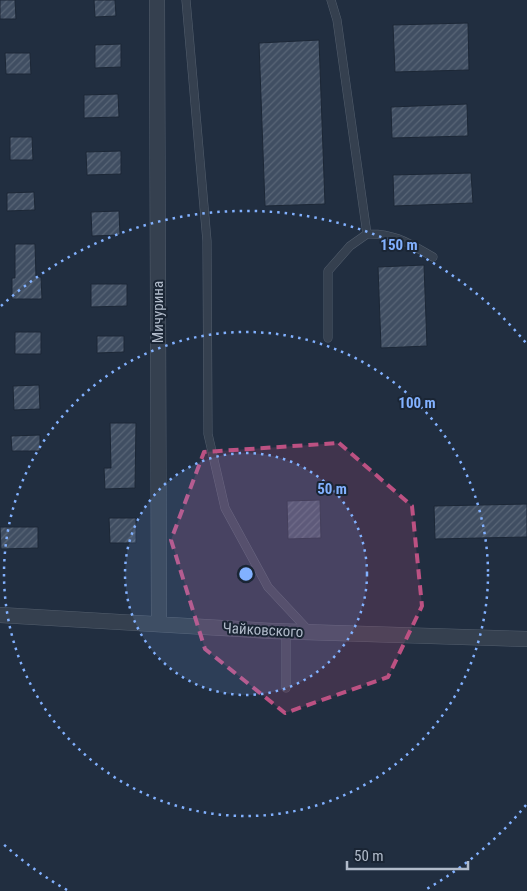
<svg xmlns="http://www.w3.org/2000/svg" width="527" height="891" font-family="'Roboto Condensed',sans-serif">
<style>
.building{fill:url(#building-hatch);stroke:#1c2736}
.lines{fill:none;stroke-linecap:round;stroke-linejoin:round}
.lane-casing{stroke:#535e6d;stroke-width:9}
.street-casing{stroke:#535e6d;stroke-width:16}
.lane{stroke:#35404f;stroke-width:8}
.street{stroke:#35404f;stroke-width:15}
.marked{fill:#bc5182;fill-opacity:0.2;stroke:#bc5182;stroke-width:4;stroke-dasharray:10 6;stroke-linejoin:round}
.ring{fill:none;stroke:#82b1ff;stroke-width:2.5;stroke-dasharray:2.5 5}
.labels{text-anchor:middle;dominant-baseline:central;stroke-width:4;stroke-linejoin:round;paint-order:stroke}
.street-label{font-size:15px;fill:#b1bbca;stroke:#1a2534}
.centre{fill:#82b1ff;stroke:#1a2534;stroke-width:2.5}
.ring-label{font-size:15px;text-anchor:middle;font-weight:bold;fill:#82b1ff;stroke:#1a2534;stroke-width:4;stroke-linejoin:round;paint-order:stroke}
</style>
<defs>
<pattern id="building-hatch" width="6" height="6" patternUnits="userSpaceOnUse" patternTransform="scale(1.25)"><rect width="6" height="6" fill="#404e62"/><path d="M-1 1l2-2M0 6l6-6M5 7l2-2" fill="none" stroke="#596677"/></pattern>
</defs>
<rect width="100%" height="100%" fill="#212e40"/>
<!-- building -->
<path class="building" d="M0,0H15L16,19H0Z
M94,0H115L116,16L95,17Z
M468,23L469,70L395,72L393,25Z
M319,40L325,204L265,206L259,43Z
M121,44V67L95,68V45Z
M5,53H30L31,74H6Z
M118,94L119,117L84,118V95Z
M467,104L468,136L392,138L391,107Z
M10,137H32L33,160H10Z
M121,151V174L87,175L86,152Z
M471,173L473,203L394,206L393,175Z
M34,192L35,210L7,211V193Z
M119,211L120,235L92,236L91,212Z
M15,244H35L36,277H41L42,299H12V278H15Z
M424,265L427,346L381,348L378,267Z
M91,284H127V306L91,307Z
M15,332H41V354H15Z
M97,336H124V352L97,353Z
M39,385L40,409L14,410L13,386Z
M110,423H136L135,488L105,489L104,468H111Z
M40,435V451H12L11,436Z
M320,500L321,538L288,539L287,501Z
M527,504V537L435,539L434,506Z
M109,518H136V543H110Z
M0,527H38V548L1,549Z"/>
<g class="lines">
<!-- lane casing -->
<g class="lane-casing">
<path id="lane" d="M186,0L207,241L208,434L225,508L268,587L309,631
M367,234C395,233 410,244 433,257
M328,338V271L350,246L367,234L337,20L331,0
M286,632V688"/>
</g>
<!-- street casing -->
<g class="street-casing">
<path id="street" d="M157,0L159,624
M0,615L272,631L527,639"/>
</g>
<!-- lane -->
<use href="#lane" class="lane"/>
<!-- street -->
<use href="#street" class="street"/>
</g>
<!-- marked area -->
<path class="marked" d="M339,443L412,506L422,606L388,677L285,713L205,649L171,540L204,452Z"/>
<!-- distance rings -->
<circle cx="246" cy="574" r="121" fill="#82b1ff" fill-opacity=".12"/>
<g class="ring">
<circle cx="246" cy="574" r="121"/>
<circle cx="246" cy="574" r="242"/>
<path d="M526 805A363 363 0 0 1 425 890M67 890A363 363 0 0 1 1 842M1 306A363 363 0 0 1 526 343"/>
</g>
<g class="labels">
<!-- street labels -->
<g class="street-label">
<text transform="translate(158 312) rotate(-90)">Мичурина</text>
<text transform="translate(263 630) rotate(3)">Чайковского</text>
</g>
</g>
<circle cx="246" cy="574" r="8" class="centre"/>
<g class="ring-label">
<text x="399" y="250">150 m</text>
<text x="417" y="408">100 m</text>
<text x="332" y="494">50 m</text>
</g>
<!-- scale -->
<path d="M347 861v8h121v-8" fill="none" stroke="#b1bbca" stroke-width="2.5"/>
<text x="354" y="861" font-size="15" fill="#b1bbca" stroke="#1a2534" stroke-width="4" paint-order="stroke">50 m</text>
</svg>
